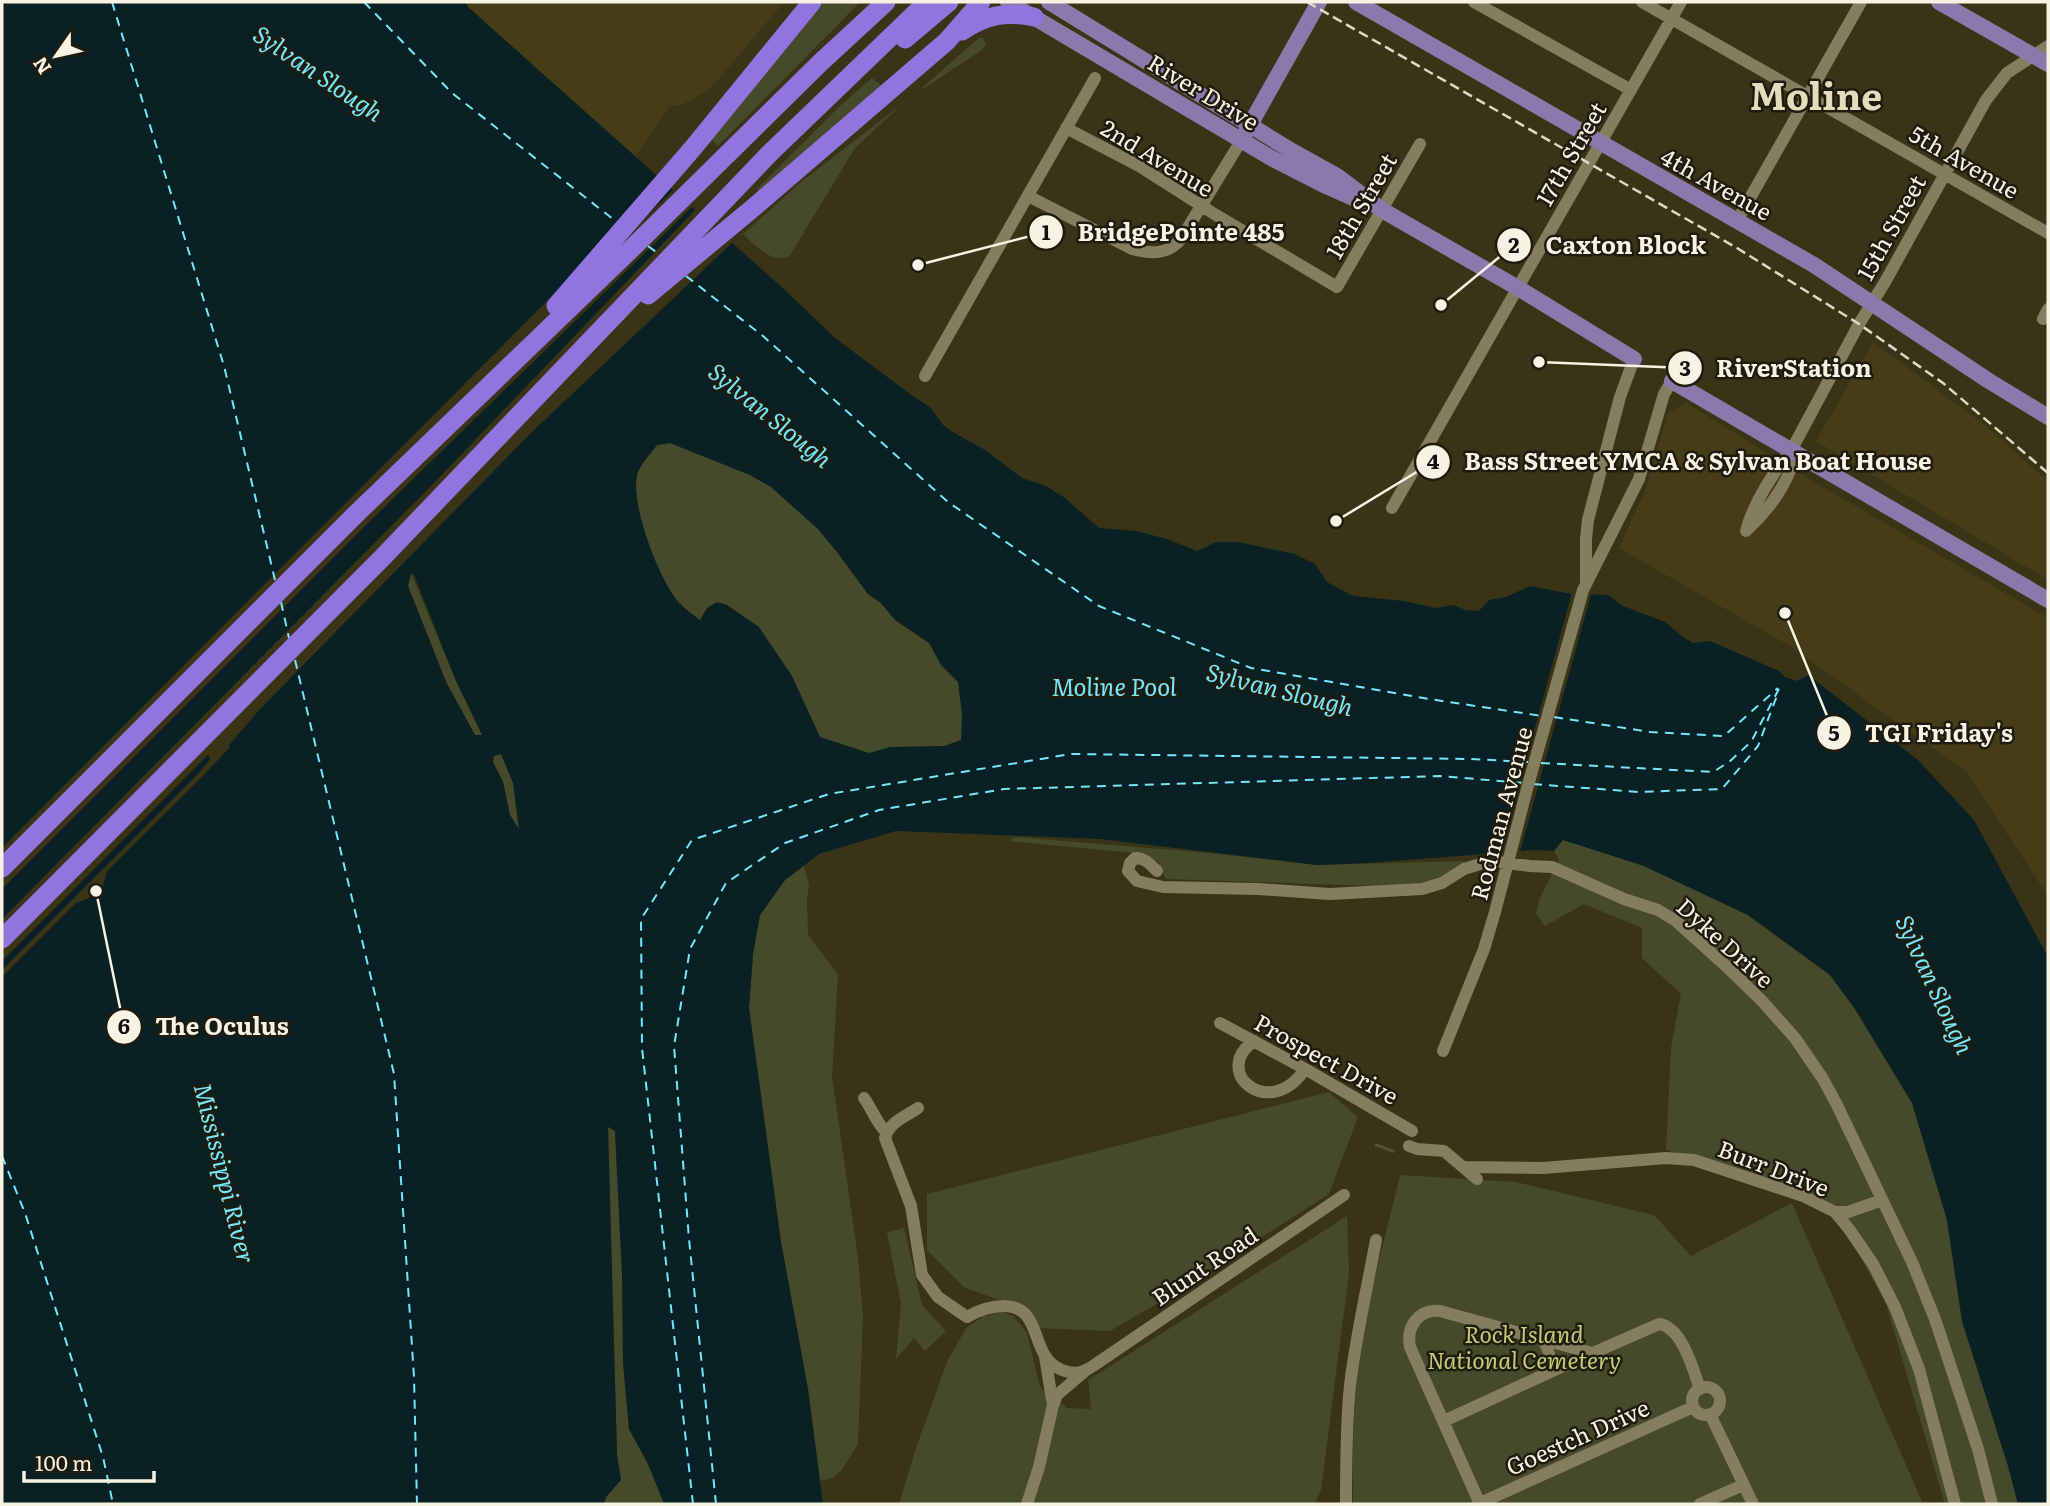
<svg xmlns="http://www.w3.org/2000/svg" width="2050" height="1506" font-family="Literata,serif">
<style>
.built{fill:#453d18}
.green{fill:#454a2a}
.water{fill:#092125;fill-rule:evenodd}
.pier{fill:#3a3417}
.lines{fill:none;stroke-linecap:round;stroke-linejoin:round}
.ferry{stroke:#74e7fb;stroke-width:2;stroke-dasharray:9 7;stroke-linecap:butt}
.minor-tunnel{stroke:#565135;stroke-width:12;stroke-dasharray:12 6;stroke-linecap:butt}
.minor{stroke:#847e5e;stroke-width:12}
.major{stroke:#8c78aa;stroke-width:16}
.highway{stroke:#9174dd;stroke-width:19}
.rail{stroke:#dedac7;stroke-width:2.5;stroke-dasharray:10 5;stroke-linecap:butt}
.labels{text-anchor:middle;dominant-baseline:central;stroke-width:5;stroke-linejoin:round;paint-order:stroke}
.street-label{font-size:23px;fill:#f7f3e2;stroke:#1e1c0f}
.park-label{font-size:23px;font-style:italic;fill:#c2cd7a;stroke:#1e1c0f}
.water-label{font-size:24px;font-style:italic;fill:#74e7fb;stroke:#1e1c0f}
.town-label{font-size:37px;font-weight:bold;fill:#e4ddbb;stroke:#1e1c0f}
.leader{fill:none;stroke:#f7f3e2;stroke-width:2.5}
.callout-dot{fill:#f7f3e2;stroke:#1e1c0f;stroke-width:2.5}
.mark-label{font-size:21px;text-anchor:middle;font-weight:bold;fill:#111}
.callout-label{font-size:24px;text-anchor:middle;font-weight:bold;fill:#f7f3e2;stroke:#1e1c0f;stroke-width:5;stroke-linejoin:round;paint-order:stroke}
</style>
<rect width="100%" height="100%" fill="#3a3417"/>
<!-- built -->
<path class="built" d="M465,2H784L710,89L682,105H671L635,156L468,7Z
M1873,342L1981,422L2048,481V580L1816,441Z
M1686,403L1809,479L2048,618V896L1966,772L1790,646L1619,548L1647,486L1668,413Z"/>
<!-- green -->
<path class="green" d="M822,2H860L718,146L710,138Z
M980,37L983,38L986,44L982,50L923,89L922,88Z
M872,78L881,85L865,101L760,192L757,189L841,105Z
M901,105L855,148L790,255C773,266 755,245 743,234L801,182Z
M670,443L750,475L771,487L818,529L837,552L868,594L881,603L895,620L929,643L959,674L971,745L826,769L700,621C693,615 686,609 680,603C659,581 628,501 638,472C642,462 651,453 657,445Z
M411,573L456,681L483,735H475L446,682L408,586Z
M501,754L513,782L519,831L510,815L503,782L493,762L494,756Z
M1016,837L1209,853L1317,865L1466,861L1439,878L1404,887L1166,879L1158,861L1134,853L1009,841Z
M1562,839L1644,866L1748,915L1830,975L1855,1009L1912,1103L1947,1220L1962,1321L2008,1466L2018,1504H1945L1886,1304L1833,1207L1718,1163L1666,1150L1671,1048L1681,994L1642,958V928L1584,904L1545,926L1536,914L1539,900L1559,860L1554,851Z
M804,866L809,886L807,901L808,934L838,975L832,1076L858,1258L863,1316L858,1444L841,1471L833,1478L820,1481L808,1389L781,1242L749,1008L753,954L760,915L785,880Z
M1329,1092L1358,1117L1329,1194L1165,1299L1110,1331L1038,1328L1027,1307L1003,1301L965,1288L927,1250V1194Z
M608,1127L615,1130L622,1274L623,1362L629,1429L648,1464L663,1501V1504H604L606,1497L621,1479L617,1455Z
M1400,1175L1516,1182L1654,1215L1691,1256L1792,1203L1923,1504H1353C1353,1461 1352,1418 1357,1375C1364,1307 1385,1241 1400,1175Z
M1347,1216L1349,1273L1321,1490L1315,1504H899L916,1448L947,1362L966,1328L984,1316L1002,1312L1013,1316L1027,1333L1040,1387L1067,1408L1091,1409L1088,1380Z
M904,1228L922,1305L946,1331L925,1351L914,1338L896,1359L901,1304L887,1232Z"/>
<!-- water -->
<path class="water" d="M2,2H465L468,7L785,290L835,338L910,394L931,408L943,425L951,431L985,450L1022,478L1046,486L1065,498L1099,528L1136,531L1167,539L1197,551L1216,542H1238L1295,554L1315,564L1327,582L1353,596L1404,601L1435,608L1454,605L1465,610L1479,611L1489,600L1506,597L1530,586L1566,593L1608,595L1623,606L1665,622L1683,637L1693,643L1710,641L1779,671L1785,677L1797,681L1808,675L1918,760L1974,820L2048,957V1504H2018L2008,1466L1962,1321L1947,1220L1912,1103L1855,1009L1830,975L1748,915L1644,866L1563,840L1554,851L1535,850L1368,863L1317,865L1100,839L896,831L819,854L785,880L760,915L753,954L749,1008L781,1242L808,1389L823,1504H663V1501L648,1464L629,1429L623,1362L622,1274L615,1131L608,1127L617,1455L621,1480L606,1497L604,1504H2ZM670,443L750,475L771,487L818,529L837,552L868,594L881,603L895,620L929,643L941,665L958,682L962,714L961,740L944,746L890,747L869,753L820,737L792,676L759,627L727,605L717,602L707,608L700,620C693,615 685,609 679,603C659,580 628,500 638,472C642,462 651,453 657,445ZM411,573L414,575L456,681L482,735H475L446,682L408,586ZM501,754L513,783L519,829L510,815L503,782L493,762L494,756Z"/>
<!-- pier -->
<path class="pier" d="M675,188L694,205L365,526L2,889V848L563,285L628,235Z
M697,208L734,241L532,432L260,709L229,745L230,747L202,777L107,871L103,885L98,891L87,899L76,903L2,977V970L199,773L210,759L208,755L2,961V919L434,483Z
M1573,589L1592,591L1519,855L1500,856Z"/>
<g class="lines">
<!-- ferry -->
<path class="ferry" d="M112,2L224,366L275,580
M364,2L452,93L618,223
M648,246L660,255
M686,276L763,336L948,502L1099,606L1251,668L1429,699L1542,716
M281,602L289,638
M295,660L394,1074L414,1377L417,1504
M1554,717L1650,732L1724,736L1778,688
M1541,763L1713,772L1729,762L1751,742L1781,685
M1533,784L1638,792L1722,789L1758,746L1778,693
M2,1156L25,1213L103,1457L113,1504
M693,1504L642,1048L641,919L692,840L829,794L1071,754L1471,759L1528,762
M716,1504L689,1239L674,1046L690,949L726,883L785,843L879,810L1004,789L1440,776L1524,783"/>
<!-- minor-tunnel -->
<path class="minor-tunnel" d="M1380,1148L1381,1145
M1388,1151L1389,1148"/>
<!-- minor -->
<path class="minor" d="M1474,2L1631,90
M1642,2L2048,233
M1066,128L1139,166L1216,215L1337,287L1420,144
M1028,196L1132,249C1151,254 1168,255 1181,239L1241,141
M1737,221L1861,2
M2043,319L2048,309
M925,376L1095,78
M1392,508L1681,2
M1748,529C1764,514 1780,494 1789,473C1792,466 1791,457 1792,450
M1746,531C1754,501 1773,473 1792,449L1859,324L1885,282L1986,100L2007,73L2048,46
M1586,581V539L1588,520L1620,397L1634,359
M1157,871C1150,864 1145,858 1135,858L1130,863L1128,871L1137,881L1163,887L1258,889L1330,894L1422,889L1442,883L1464,869L1490,861L1530,866L1552,867L1624,899L1658,910L1676,921L1726,966L1762,1001L1795,1038L1823,1079L1837,1105L1912,1262L1935,1319L1978,1449L1992,1504
M1220,1023L1307,1070L1412,1131
M1254,1041C1210,1072 1270,1122 1305,1069
M1443,1051L1484,949L1495,912L1527,789L1583,590L1639,479L1664,394L1672,381
M864,1098C872,1109 876,1122 886,1132
M918,1108C905,1117 889,1122 885,1138L911,1206L922,1275L938,1297L967,1317C979,1310 990,1306 1004,1306C1045,1307 1028,1357 1062,1370C1075,1375 1082,1373 1093,1366L1344,1195
M1409,1146L1417,1149L1444,1151L1477,1179
M1464,1167L1543,1168L1666,1158L1694,1160L1803,1196L1835,1212L1849,1229L1873,1264L1895,1307L1919,1369L1955,1504
M1835,1212H1848L1882,1200
M1541,1338C1550,1350 1554,1362 1544,1375
M1045,1357L1053,1405
M1692 1401a14 14 0 1 1 28 0a14 14 0 1 1-28 0Z
M1710,1414L1753,1504
M1444,1421L1561,1367L1659,1324C1682,1327 1693,1369 1700,1389
M1027,1504L1039,1467L1053,1405L1057,1395L1085,1371
M1346,1504C1346,1464 1346,1424 1350,1385C1356,1336 1367,1288 1376,1240
M1478,1504L1693,1407
M1480,1504L1410,1347C1406,1327 1418,1309 1440,1311L1592,1353
M1700,1504L1743,1485"/>
<!-- major -->
<path class="major" d="M1008,2L1273,159L1326,186L1362,202
M1049,2L1292,151L1337,176L1382,210L1518,288L1634,359
M1356,2L1814,265L1989,381L2048,417
M1939,2L2048,64
M1246,132L1319,2
M1672,381L2048,600"/>
<!-- highway -->
<path class="highway" d="M962,31C986,15 1006,11 1034,17
M905,39L949,2
M648,295L753,208L947,41L981,2
M556,306L693,148L812,2
M2,868L356,514L625,255L820,63L886,2
M2,939L382,558L771,152L927,2"/>
<!-- rail -->
<path class="rail" d="M1307,2L1737,248L1859,324L1943,383L2048,473"/>
</g>
<g class="labels">
<!-- street labels -->
<g class="street-label">
<text transform="translate(1204 91) rotate(31)">River Drive</text>
<text transform="translate(1570 153) rotate(-60)">17th Street</text>
<text transform="translate(1158 157) rotate(31)">2nd Avenue</text>
<text transform="translate(1965 161) rotate(30)">5th Avenue</text>
<text transform="translate(1717 183) rotate(29)">4th Avenue</text>
<text transform="translate(1360 205) rotate(-60)">18th Street</text>
<text transform="translate(1890 227) rotate(-61)">15th Street</text>
<text transform="translate(1500 813) rotate(-75)">Rodman Avenue</text>
<text transform="translate(1726 942) rotate(42)">Dyke Drive</text>
<text transform="translate(1327 1058) rotate(29)">Prospect Drive</text>
<text transform="translate(1774 1167) rotate(21)">Burr Drive</text>
<text transform="translate(1204 1265) rotate(-34)">Blunt Road</text>
<text transform="translate(1577 1436) rotate(-24)">Goestch Drive</text>
</g>
<!-- park labels -->
<g class="park-label">
<text x="1524" y="1333">Rock Island<tspan x="1524" dy="26">National Cemetery</tspan></text>
</g>
<!-- water labels -->
<g class="water-label">
<text transform="translate(319 72) rotate(34)">Sylvan Slough</text>
<text transform="translate(771 414) rotate(39)">Sylvan Slough</text>
<text x="1114" y="685">Moline Pool</text>
<text transform="translate(1280 688) rotate(14)">Sylvan Slough</text>
<text transform="translate(1936 984) rotate(65)">Sylvan Slough</text>
<text transform="translate(226 1173) rotate(76)">Mississippi River</text>
</g>
<!-- town labels -->
<g class="town-label">
<text x="1816" y="93">Moline</text>
</g>
</g>
<!-- callouts -->
<path class="leader" d="M918 265L1046 232M1441 305L1514 245M1539 362L1685 368M1336 521L1433 462M1785 613L1834 733M96 891L124 1027"/>
<g class="callout-dot">
<circle cx="918" cy="265" r="7"/>
<circle cx="1441" cy="305" r="7"/>
<circle cx="1539" cy="362" r="7"/>
<circle cx="1336" cy="521" r="7"/>
<circle cx="1785" cy="613" r="7"/>
<circle cx="96" cy="891" r="7"/>
<circle cx="1046" cy="232" r="18"/>
<circle cx="1514" cy="245" r="18"/>
<circle cx="1685" cy="368" r="18"/>
<circle cx="1433" cy="462" r="18"/>
<circle cx="1834" cy="733" r="18"/>
<circle cx="124" cy="1027" r="18"/>
</g>
<g class="mark-label">
<text x="1046" y="240">1</text>
<text x="1514" y="253">2</text>
<text x="1685" y="376">3</text>
<text x="1433" y="469">4</text>
<text x="1834" y="741">5</text>
<text x="124" y="1034">6</text>
</g>
<g class="callout-label">
<text x="1181" y="241">BridgePointe 485</text>
<text x="1626" y="254">Caxton Block</text>
<text x="1794" y="377">RiverStation</text>
<text x="1698" y="470">Bass Street YMCA &amp; Sylvan Boat House</text>
<text x="1939" y="742">TGI Friday's</text>
<text x="222" y="1035">The Oculus</text>
</g>
<!-- border -->
<rect width="2050" height="1506" fill="none" stroke="#f7f3e2" stroke-width="7"/>
<!-- north arrow -->
<g transform="translate(56 56) rotate(236)" stroke="#1e1c0f" stroke-width="5" paint-order="stroke">
<path d="M0-5L12 26L0 18L-12 26Z" fill="#f7f3e2"/>
<text y="-10" font-size="19" font-weight="bold" text-anchor="middle" fill="#f7f3e2">N</text>
</g>
<!-- scale -->
<path d="M24 1471v10h130v-10" fill="none" stroke="#f7f3e2" stroke-width="3.5"/>
<text x="35" y="1471" font-size="21" fill="#f7f3e2" stroke="#1e1c0f" stroke-width="5" paint-order="stroke">100 m</text>
</svg>
